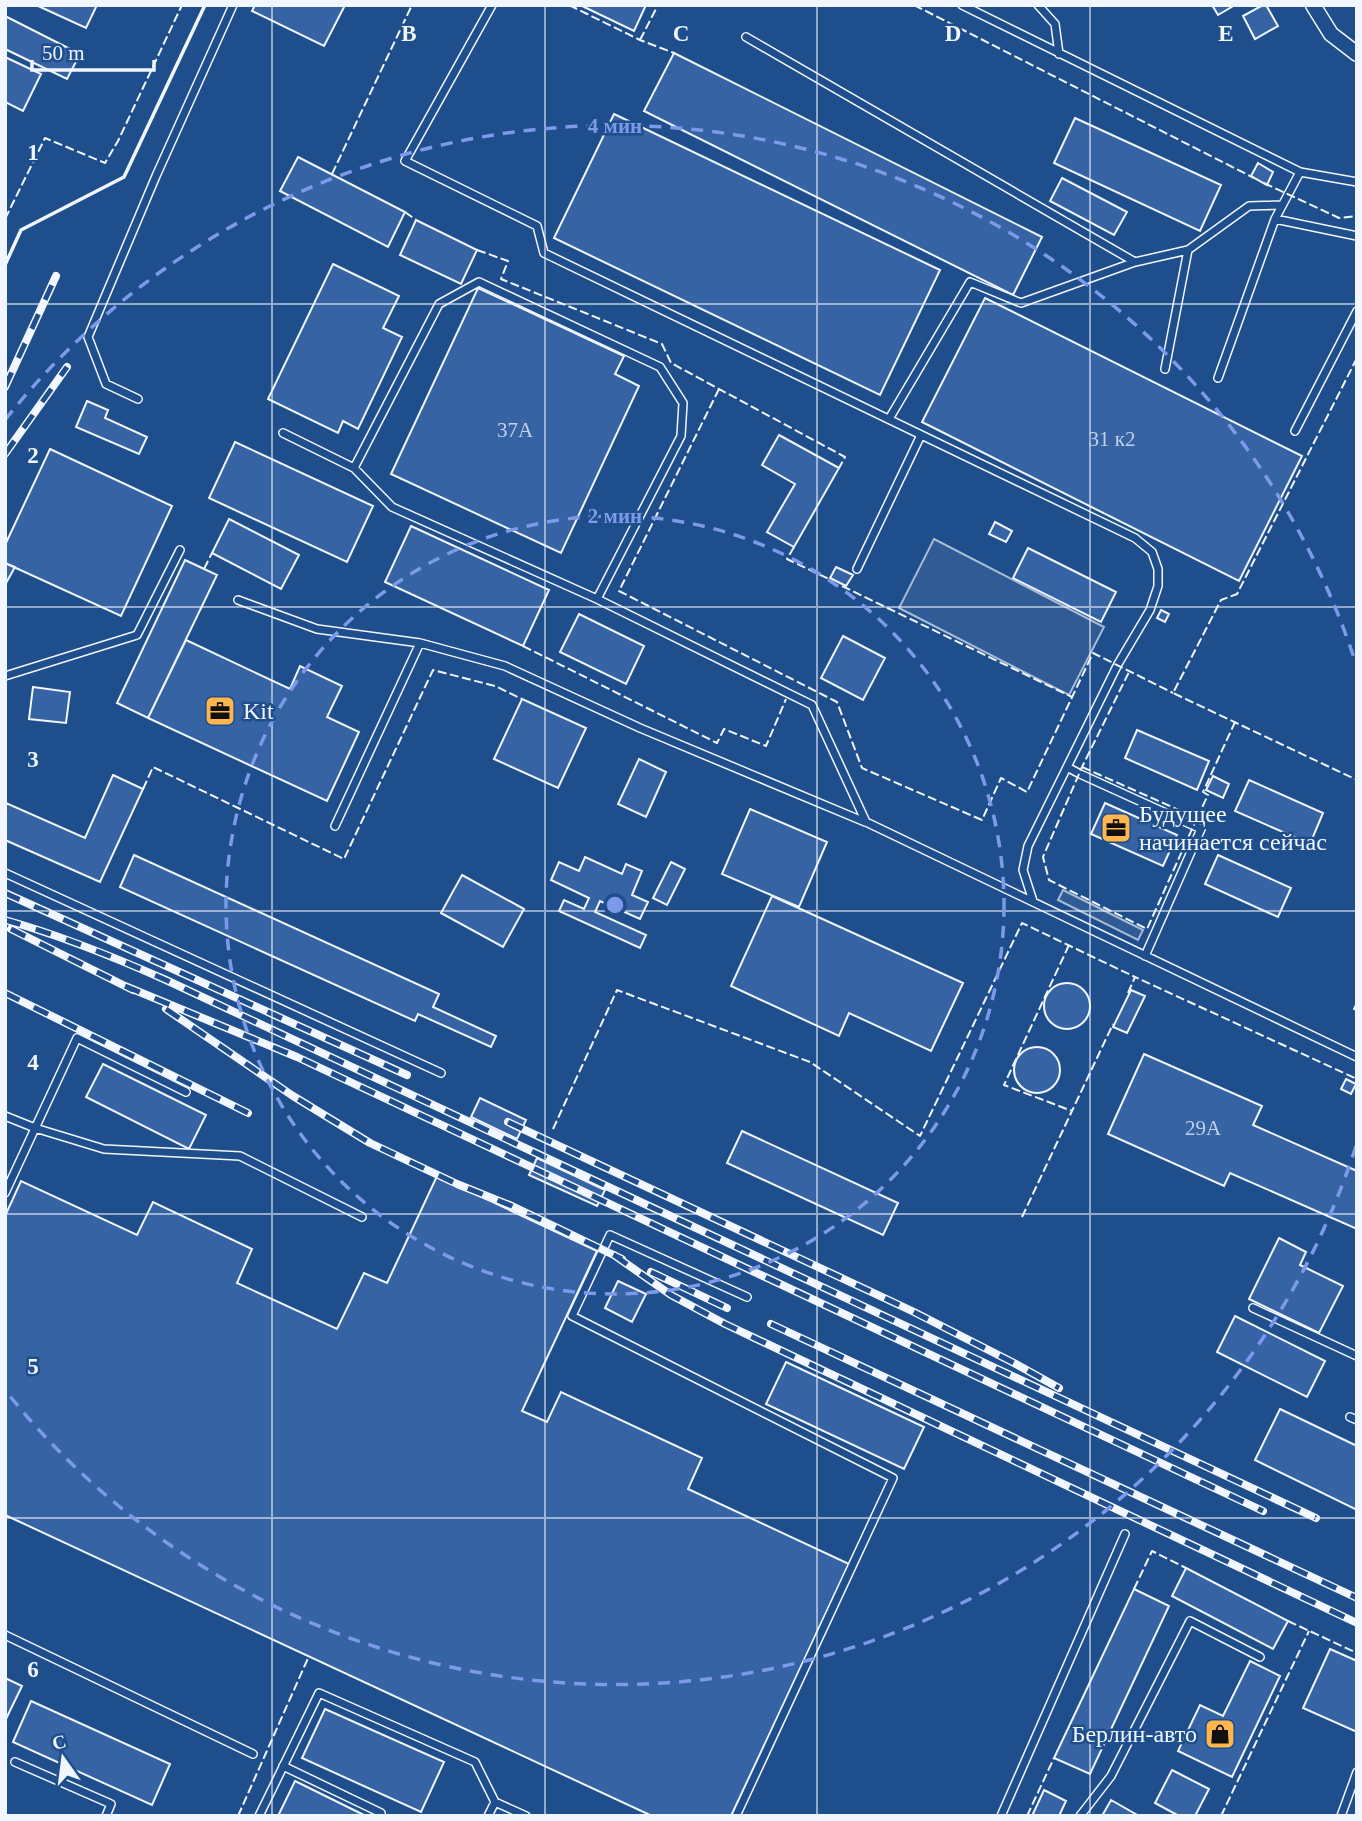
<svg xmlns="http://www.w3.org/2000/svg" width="1362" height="1821" font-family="Georgia,serif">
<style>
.parking{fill:#305b95;stroke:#a8bbd7;stroke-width:2}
.building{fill:#3563a3;stroke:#f2f6ff;stroke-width:2}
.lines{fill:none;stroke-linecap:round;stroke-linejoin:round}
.lane-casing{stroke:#f2f6ff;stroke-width:10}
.street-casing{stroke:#f2f6ff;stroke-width:17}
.lane{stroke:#1f4e8c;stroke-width:7}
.street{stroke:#1f4e8c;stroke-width:14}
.rail-casing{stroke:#f2f6ff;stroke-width:8}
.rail{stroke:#1f4e8c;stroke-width:5;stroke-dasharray:16;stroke-linecap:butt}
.fence{stroke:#f2f6ff;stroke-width:2;stroke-dasharray:9 3.5;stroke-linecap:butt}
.wall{stroke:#f2f6ff;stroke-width:3.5}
.grid{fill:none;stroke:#f2f6ff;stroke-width:2;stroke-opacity:0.55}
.ring{fill:none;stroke:#7d9aea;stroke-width:3.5;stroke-dasharray:12 9}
.labels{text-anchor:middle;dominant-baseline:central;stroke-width:5;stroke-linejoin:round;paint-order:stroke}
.number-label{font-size:21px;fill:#c3d1e8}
.poi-label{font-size:24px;fill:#f2f6ff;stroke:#1f4e8c;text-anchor:start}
.grid-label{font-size:23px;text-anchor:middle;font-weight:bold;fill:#f2f6ff;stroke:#1f4e8c;stroke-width:5;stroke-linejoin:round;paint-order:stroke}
.centre{fill:#7d9aea;stroke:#1f4e8c;stroke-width:3.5}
.ring-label{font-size:21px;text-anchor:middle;font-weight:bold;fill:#7d9aea;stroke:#1f4e8c;stroke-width:5;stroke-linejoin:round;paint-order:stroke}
</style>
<rect width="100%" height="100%" fill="#1f4e8c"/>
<!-- parking -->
<path class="parking" d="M934,539L1104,627L1069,695L899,608Z
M1063,890L1143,930L1138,940L1058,900Z"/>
<!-- building -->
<path class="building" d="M36,5H97L86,28Z
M255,5H341L344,7L324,46L252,11Z
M580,5H646L634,31Z
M1212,5H1235L1218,15Z
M1263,5H1266L1278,26L1255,39L1243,16Z
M5,16L80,54L67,79L5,49Z
M674,53L1042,237L1013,295L644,111Z
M5,57L41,74L23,111L5,102Z
M614,114L940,270L880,395L554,238Z
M1075,118L1221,185L1200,231L1054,163Z
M298,157L405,212L388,247L280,191Z
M1258,163L1273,172L1267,185L1251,176Z
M1062,178L1127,212L1114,235L1050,201Z
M416,220L477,250L461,284L400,255Z
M333,264L399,296L383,328L402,337L358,429L343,421L338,433L268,399Z
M478,288L624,356L615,374L639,386L561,553L391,474Z
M985,298L1302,456L1239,581L922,422Z
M87,401L108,410L105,418L147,437L139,454L76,427Z
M779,435L839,468L794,547L767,532L795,484L762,465Z
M235,442L373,506L347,562L209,498Z
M50,449L172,506L121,616L5,563V545Z
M229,519L299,555L281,589L212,553Z
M995,522L1012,531L1006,542L989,534Z
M411,526L549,590L523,646L385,582Z
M1028,548L1116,592L1101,622L1013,578Z
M185,560L217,575L148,718L117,703Z
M5,563L15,567L5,585Z
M836,567L853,575L846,586L830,578Z
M1161,610L1169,614L1165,622L1157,618Z
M579,614L644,646L626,684L560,652Z
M843,636L885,658L863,700L821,678Z
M186,640L290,689L300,666L342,686L327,717L359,732L327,801L148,718Z
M33,687L70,692L66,723L29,719Z
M522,699L586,728L558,788L494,759Z
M1137,730L1209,761L1197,790L1125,758Z
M639,759L666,772L646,817L618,804Z
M113,775L143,789L100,882L5,840L6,803L85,838Z
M1213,776L1229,784L1223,798L1206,790Z
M1249,780L1323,813L1310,844L1235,811Z
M1105,803L1177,835L1163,866L1091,834Z
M750,809L827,842L799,907L722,874Z
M134,855L439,994L433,1007L496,1036L491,1047L418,1014L415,1021L120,887Z
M1218,855L1291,888L1278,917L1205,884Z
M585,857L622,874L626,864L642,871L632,895L648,902L640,919L600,901L595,912L646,935L640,948L559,911L564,900L584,909L589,898L551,880L559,862L579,871Z
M671,862L685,869L667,905L653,898Z
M462,875L524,909L503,947L441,913Z
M772,896L963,983L931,1051L849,1013L839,1036L731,986Z
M1044 1006a23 23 0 1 1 46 0a23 23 0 1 1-46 0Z
M1131,990L1145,996L1127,1033L1113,1027Z
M1014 1070a23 23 0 1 1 46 0a23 23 0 1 1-46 0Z
M1144,1054L1262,1106L1253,1125L1357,1171V1229L1230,1173L1224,1186L1108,1134Z
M103,1064L206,1115L189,1149L86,1097Z
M1346,1079L1356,1084L1351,1094L1341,1089Z
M480,1098L526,1120L517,1139L471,1117Z
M742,1131L898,1203L883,1235L727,1163Z
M537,1158L605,1190L597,1206L529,1175Z
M437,1176L597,1251L522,1411L547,1422L561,1392L702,1458L688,1489L849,1564L731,1816H652L5,1515V1216L21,1181L137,1235L153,1202L252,1249L237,1283L337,1329L364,1273L387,1283Z
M1279,1238L1306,1252L1300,1265L1343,1286L1319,1333L1249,1299Z
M618,1281L646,1294L632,1322L605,1308Z
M1235,1316L1325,1361L1307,1397L1217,1352Z
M786,1362L924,1427L904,1469L766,1404Z
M1280,1409L1357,1446V1510L1255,1460Z
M1186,1568L1288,1621L1273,1649L1172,1596Z
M1134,1589L1169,1606L1090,1774L1054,1758Z
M1330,1649L1357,1661V1732L1303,1708Z
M1250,1661L1280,1676L1232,1777L1178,1751L1200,1705L1223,1716Z
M5,1678L22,1686L5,1721Z
M31,1701L170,1764L152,1805L13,1742Z
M325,1709L444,1762L421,1812L302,1758Z
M1172,1770L1209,1789L1195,1816H1179L1155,1803Z
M295,1781L366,1816H278Z
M1044,1790L1066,1801L1059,1816H1032Z
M1111,1800L1139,1816H1102Z"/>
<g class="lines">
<!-- lane casing -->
<g class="lane-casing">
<path id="lane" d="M492,5L405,161L537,226L544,253L1135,538L1152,552L1158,569V586L1150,610L1118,664L1028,846L1023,870L1033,901
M962,5L1300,172L1357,182
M1038,5L1055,24L1059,54
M746,37L1135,262L1188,250
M1300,172L1275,219L1357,236
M1165,369L1188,250L1249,206L1282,205
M1218,378L1275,219
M138,399L106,384L88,337L156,176L233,5
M889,419L970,282L1021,303L1135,262
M1295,431L1357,311
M283,433L354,468L392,507L597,599L812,705L866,822L1357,1057
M354,468L439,304L479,282L660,367L683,403L681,436L597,599
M857,569L921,435
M238,600L317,629L420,643L505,666L640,728L865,822
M5,676L137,635L180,550
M1067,767L1080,774L1201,829L1145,956
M335,826L420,643
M5,873L441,1073
M5,1116L35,1128L104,1149L240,1156L362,1217
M5,1193L77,1038L186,1092
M1253,1308L1357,1356
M1350,1417L1357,1420
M5,1635L253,1754
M15,1762L111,1804L106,1816
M283,1766L381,1813
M259,1816L319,1693L475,1762L495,1802L526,1816
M488,1816L495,1802
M736,1816L893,1478L572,1316L610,1235L747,1297
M1001,1816L1125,1534
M1080,1816L1111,1776L1190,1621L1260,1657
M1341,1816L1357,1772"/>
</g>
<!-- street casing -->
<g class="street-casing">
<path id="street" d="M1313,5L1331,34L1357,54"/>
</g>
<!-- lane -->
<use href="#lane" class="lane"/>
<!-- street -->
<use href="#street" class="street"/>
<!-- rail casing -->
<g class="rail-casing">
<path id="rail" d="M5,387L56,276
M5,454L67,367
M5,893L407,1075
M5,920C60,935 114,957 166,980L1316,1518
M11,929L133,990
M125,986L297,1057L1263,1511
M5,993L248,1113
M166,1009L293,1096L370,1143L457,1184L512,1206L622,1259
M508,1122L912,1311L1014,1363L1059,1388
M614,1255L671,1295L725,1324L1357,1623
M651,1272L727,1308
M771,1324L1357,1598"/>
</g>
<!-- rail -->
<use href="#rail" class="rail"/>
<!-- fence -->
<path class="fence" d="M569,5L640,40L674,53
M914,5L1254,178
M640,40L658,5
M332,174L412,5
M1264,183L1339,218L1357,216
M405,212L416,220
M5,219L45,138L105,163L118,141L182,5
M477,250L508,261L501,279L662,344L671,363L845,457L839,468
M1357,358L1237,594L1221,600L1173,693L1357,780
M719,389L619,591L837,702L862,768L982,820L1001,778L1027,792L1093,653L1173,693
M794,547L787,559L833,581
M204,569L212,553
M842,586L1072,697
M523,646L717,743L724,729L766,746L786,699
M1082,767L1197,818L1147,929L1049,880L1043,857L1082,767L1130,670
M143,789L153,767L344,859L433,670L495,686L522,699
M1197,818L1208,795L1203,792L1235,722
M1069,945L1004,1085L1072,1111
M1128,993L1135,977L1357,1079
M1357,1003L1354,1009L1357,1010
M553,1129L617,990L810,1062L920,1136L1022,923L1135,977
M1022,1217L1113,1024
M1134,1589L1152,1551L1186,1568
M1288,1621L1357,1653
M238,1816L309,1656
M1027,1816L1054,1758
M1221,1816L1309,1631"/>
<!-- wall -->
<path class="wall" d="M5,265L21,230L124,177L205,5"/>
</g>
<!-- grid -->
<path class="grid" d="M272,5V1816M545,5V1816M817,5V1816M1090,5V1816M5,304H1357M5,607H1357M5,911H1357M5,1214H1357M5,1518H1357"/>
<!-- distance rings -->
<g class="ring">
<circle cx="615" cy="905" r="389"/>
<path d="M1356 1146A779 779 0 0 1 5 1390M5 420A779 779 0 0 1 1356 664"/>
</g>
<!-- icons -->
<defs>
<g id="office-square" transform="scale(1.575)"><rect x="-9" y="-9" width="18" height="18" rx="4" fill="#ffb74d" stroke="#1f4e8c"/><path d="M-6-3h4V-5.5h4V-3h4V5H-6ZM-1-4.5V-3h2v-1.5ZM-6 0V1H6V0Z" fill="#111"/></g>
<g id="shop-square" transform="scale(1.575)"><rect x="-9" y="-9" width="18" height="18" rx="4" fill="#ffb74d" stroke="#1f4e8c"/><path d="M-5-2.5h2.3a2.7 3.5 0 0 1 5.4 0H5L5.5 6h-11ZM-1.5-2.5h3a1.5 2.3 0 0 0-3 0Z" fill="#111"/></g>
</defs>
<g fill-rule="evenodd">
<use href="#office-square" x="220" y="711"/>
<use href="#office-square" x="1116" y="828"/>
<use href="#shop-square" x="1220" y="1734"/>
</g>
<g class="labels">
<!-- number labels -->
<g class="number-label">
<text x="515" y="430">37А</text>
<text x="1112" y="439">31 к2</text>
<text x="1203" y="1128">29А</text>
</g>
<!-- poi labels -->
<g class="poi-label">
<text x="243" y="711">Kit</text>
<text x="1139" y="814">Будущее<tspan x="1139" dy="28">начинается сейчас</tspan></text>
<text x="1197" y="1734" text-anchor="end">Берлин-авто</text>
</g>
</g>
<g class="grid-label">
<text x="409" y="41">B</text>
<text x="681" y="41">C</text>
<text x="953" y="41">D</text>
<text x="1226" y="41">E</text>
<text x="33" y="160">1</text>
<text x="33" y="463">2</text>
<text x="33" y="767">3</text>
<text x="33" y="1070">4</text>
<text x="33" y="1374">5</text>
<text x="33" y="1677">6</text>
</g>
<circle cx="615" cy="905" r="10" class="centre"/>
<g class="ring-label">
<text x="615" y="133">4 мин</text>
<text x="615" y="523">2 мин</text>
</g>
<!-- border -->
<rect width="1362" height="1821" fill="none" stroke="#f2f6ff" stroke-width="14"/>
<!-- north arrow -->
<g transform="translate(63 1758) rotate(346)" stroke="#1f4e8c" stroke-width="5" paint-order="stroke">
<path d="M0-5L12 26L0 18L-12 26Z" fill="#f2f6ff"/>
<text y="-10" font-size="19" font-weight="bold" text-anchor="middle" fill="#f2f6ff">С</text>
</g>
<!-- scale -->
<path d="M32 60v10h122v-10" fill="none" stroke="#f2f6ff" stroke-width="3.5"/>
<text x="42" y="60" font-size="21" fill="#f2f6ff" stroke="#1f4e8c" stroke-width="5" paint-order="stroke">50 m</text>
</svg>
